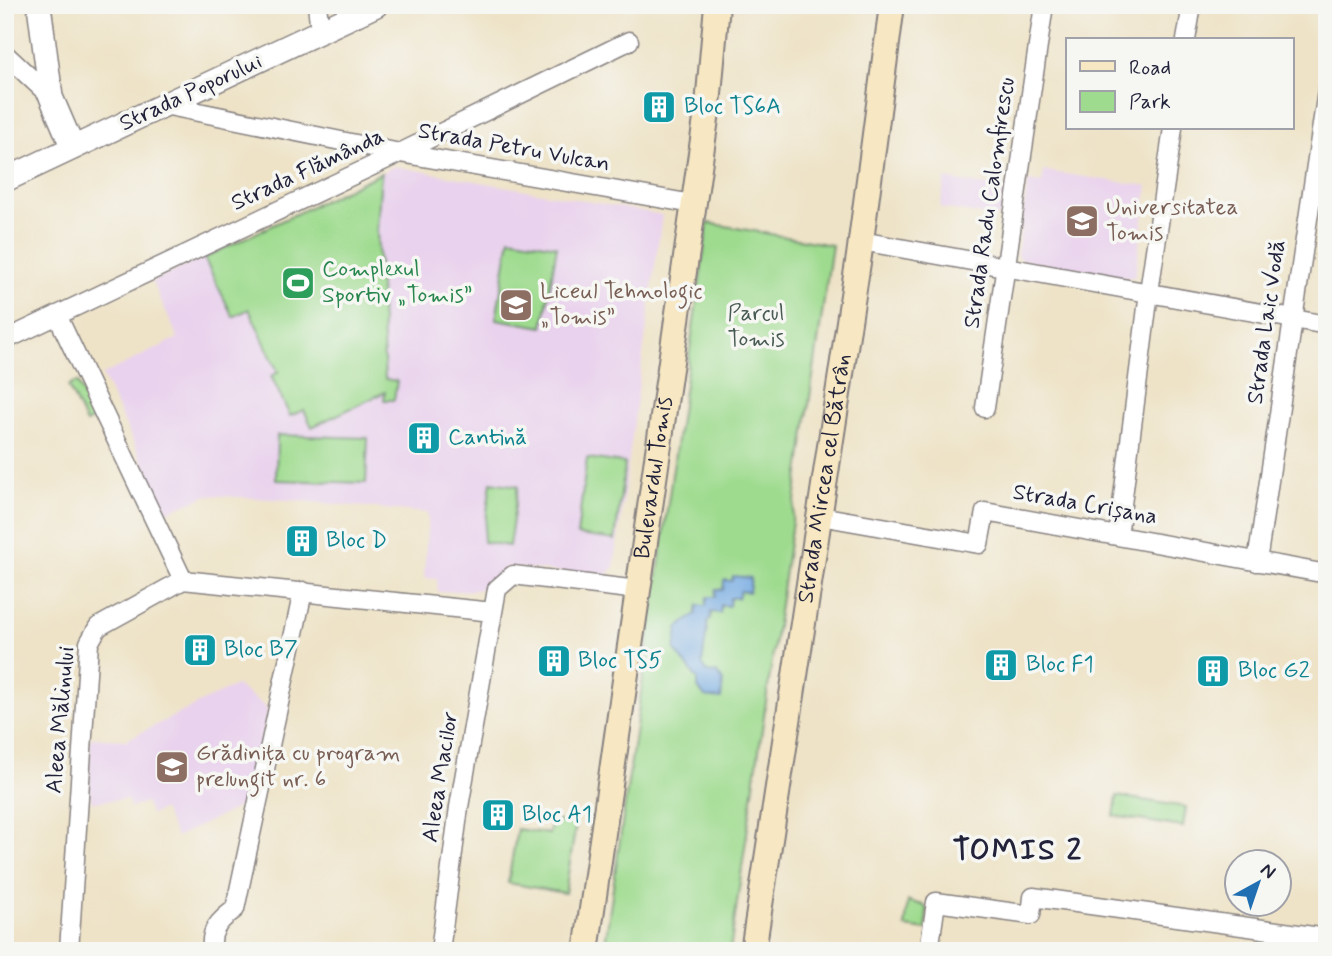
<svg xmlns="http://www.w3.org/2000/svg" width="1332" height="956" font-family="Mynerve,sans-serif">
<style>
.built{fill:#e9d2ed}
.green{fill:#9fdb8f;stroke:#607e65;stroke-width:2}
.water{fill:#72a9e1;stroke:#4a668e;stroke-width:2}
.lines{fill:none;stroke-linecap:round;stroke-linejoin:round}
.minor-casing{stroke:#888281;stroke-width:21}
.tertiary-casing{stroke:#888281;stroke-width:26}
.secondary-casing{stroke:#888281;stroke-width:28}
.minor{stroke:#fff;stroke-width:18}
.tertiary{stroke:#fff;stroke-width:23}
.secondary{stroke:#f7e8c3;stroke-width:24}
.labels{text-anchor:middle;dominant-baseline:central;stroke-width:7;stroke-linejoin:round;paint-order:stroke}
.street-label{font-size:23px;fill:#22223b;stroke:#f6f6f2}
.culture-label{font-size:23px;fill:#0d838f;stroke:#f6f6f2;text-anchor:start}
.education-label{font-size:23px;fill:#785e54;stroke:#f6f6f2;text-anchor:start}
.leisure-label{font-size:23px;fill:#27864d;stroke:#f6f6f2;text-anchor:start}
.park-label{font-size:23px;fill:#485a54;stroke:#f6f6f2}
.district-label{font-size:30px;font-weight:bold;letter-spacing:2px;fill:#22223b;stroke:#f6f6f2}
</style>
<rect width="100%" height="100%" fill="#f6f6f2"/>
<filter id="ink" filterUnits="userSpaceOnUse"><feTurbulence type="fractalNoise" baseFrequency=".0143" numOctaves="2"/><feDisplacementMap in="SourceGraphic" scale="14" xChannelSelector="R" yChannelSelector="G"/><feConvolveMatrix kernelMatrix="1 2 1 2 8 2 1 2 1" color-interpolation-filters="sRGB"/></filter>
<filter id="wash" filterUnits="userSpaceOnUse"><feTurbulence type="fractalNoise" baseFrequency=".00686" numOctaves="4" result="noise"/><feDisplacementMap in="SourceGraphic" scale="28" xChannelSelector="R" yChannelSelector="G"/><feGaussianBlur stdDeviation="1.57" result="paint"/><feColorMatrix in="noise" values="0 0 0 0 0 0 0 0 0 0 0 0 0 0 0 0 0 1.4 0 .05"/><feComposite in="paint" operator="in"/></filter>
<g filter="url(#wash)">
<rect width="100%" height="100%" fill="#eee3c7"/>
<!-- built -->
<path class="built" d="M394,166L662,215L614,568L605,576L507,567L478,590L438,592L437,579L424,578L428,513L303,501L208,495L166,512L102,375L178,338L152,281L204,258L233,317L249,309L278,373L271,376L304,410L313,427L386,392L397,381L385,379L377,231L381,173Z
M1044,171L1148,186L1135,275L1130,278L1022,260L1017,255L1028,181L1042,183Z
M945,179L1005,189L1000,217L940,208Z
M236,685L268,709L247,803L176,837L163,809L151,815L145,802L131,808L127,799L92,802L89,794L90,738L126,740Z"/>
<!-- green -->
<path class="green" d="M381,173L377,231L385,379L397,381L394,400H384L385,392L312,427L304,410L290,416L271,376L278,372L249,309L233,317L204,258Z
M708,223L832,245L730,951H604Z
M510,238L557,246L543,327L496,319Z
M77,382L95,418L86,423L68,386Z
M277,435L368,438L366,483L276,480Z
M587,458L625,463L615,540L577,535Z
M491,482L518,486L509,546L483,542Z
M1117,796L1186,807L1183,827L1114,816Z
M552,820L576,824L565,893L508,883L517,829L549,834Z
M908,901L923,905L927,909L926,930L905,927Z"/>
<!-- water -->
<path class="water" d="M733,576L751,578L749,592L740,591L738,598H730L729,606L721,605L720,613L711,612L710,620H708L702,664L707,672L717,673L723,681L721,699L705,697L698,688V680L675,650L678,628L696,614L698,605L706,606L707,597H715L716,589L723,590L724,580L732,581Z"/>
</g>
<g filter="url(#ink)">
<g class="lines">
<!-- minor casing -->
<g class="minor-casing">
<path id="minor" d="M317,5L320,31
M1186,40L1192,5
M5,54L51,97
M164,105L400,153L693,204
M861,241L1327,325
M57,315L183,580
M5,340L408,149L629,41
M985,408L1044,5
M820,516L979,544L985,512L1327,574
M1118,536L1149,292L1173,128
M1257,562L1327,91
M69,951L89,643L98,627L183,580L493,612
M213,951C208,931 220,920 235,909L303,591
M440,951L459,807L497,589L513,575L638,590
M929,951L936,902L1031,915L1033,897L1327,938"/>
</g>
<!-- tertiary casing -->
<g class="tertiary-casing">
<path id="tertiary" d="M39,5L51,97L73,148
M5,180L376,5"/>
</g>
<!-- secondary casing -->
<g class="secondary-casing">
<g id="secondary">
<path id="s1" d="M586,951L708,105L717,5"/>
<path id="s2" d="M753,951L859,256L892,5"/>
</g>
</g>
<!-- minor -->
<use href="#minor" class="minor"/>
<!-- tertiary -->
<use href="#tertiary" class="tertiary"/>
<!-- secondary -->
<use href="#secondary" class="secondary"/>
</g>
</g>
<!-- icons -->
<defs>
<g id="building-square" transform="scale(1.75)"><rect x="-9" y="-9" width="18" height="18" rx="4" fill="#0f9aa8" stroke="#f6f6f2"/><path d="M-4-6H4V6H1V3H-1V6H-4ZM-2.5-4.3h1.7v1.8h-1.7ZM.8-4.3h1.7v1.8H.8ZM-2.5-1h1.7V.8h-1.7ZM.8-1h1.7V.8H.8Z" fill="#fff"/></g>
<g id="university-square" transform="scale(1.75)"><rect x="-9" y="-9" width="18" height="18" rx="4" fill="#8d6e63" stroke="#f6f6f2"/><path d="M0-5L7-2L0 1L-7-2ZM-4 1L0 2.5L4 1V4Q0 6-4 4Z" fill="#fff"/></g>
<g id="stadium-square" transform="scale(1.75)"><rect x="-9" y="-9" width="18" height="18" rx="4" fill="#2e9e5b" stroke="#f6f6f2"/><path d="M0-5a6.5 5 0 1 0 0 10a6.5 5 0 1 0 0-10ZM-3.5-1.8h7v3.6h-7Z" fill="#fff"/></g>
<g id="school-square" transform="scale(1.75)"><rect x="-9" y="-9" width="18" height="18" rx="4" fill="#8d6e63" stroke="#f6f6f2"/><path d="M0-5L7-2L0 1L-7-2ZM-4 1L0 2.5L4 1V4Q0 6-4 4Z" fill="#fff"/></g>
</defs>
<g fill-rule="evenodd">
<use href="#building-square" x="659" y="107"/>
<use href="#university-square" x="1082" y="221"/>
<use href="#stadium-square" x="298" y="283"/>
<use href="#school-square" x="516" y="305"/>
<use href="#building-square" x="424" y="438"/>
<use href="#building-square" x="302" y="541"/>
<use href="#building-square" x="200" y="650"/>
<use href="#building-square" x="554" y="661"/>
<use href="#building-square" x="1001" y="665"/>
<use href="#building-square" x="1213" y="671"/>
<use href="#school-square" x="172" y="767"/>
<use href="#building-square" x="498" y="815"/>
</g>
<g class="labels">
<!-- street labels -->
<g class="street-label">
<text transform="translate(191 93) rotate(-25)">Strada Poporului</text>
<text transform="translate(514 148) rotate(10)">Strada Petru Vulcan</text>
<text transform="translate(308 170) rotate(-25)">Strada Flămânda</text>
<text transform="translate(990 203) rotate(-82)">Strada Radu Calomfirescu</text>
<text transform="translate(1267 322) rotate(-82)">Strada Laic Vodă</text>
<text stroke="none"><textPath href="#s1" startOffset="478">Bulevardul Tomis</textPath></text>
<text stroke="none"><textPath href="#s2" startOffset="478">Strada Mircea cel Bătrân</textPath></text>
<text transform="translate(1085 505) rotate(10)">Strada Crișana</text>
<text transform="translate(61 720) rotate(-85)">Aleea Mălinului</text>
<text transform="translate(441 777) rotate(-81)">Aleea Macilor</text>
</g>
<!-- culture labels -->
<g class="culture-label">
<text x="684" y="107">Bloc TS6A</text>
<text x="448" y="438">Cantină</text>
<text x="326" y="541">Bloc D</text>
<text x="224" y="650">Bloc B7</text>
<text x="578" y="661">Bloc TS5</text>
<text x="1026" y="665">Bloc F1</text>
<text x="1238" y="671">Bloc G2</text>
<text x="522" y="815">Bloc A1</text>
</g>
<!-- education labels -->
<g class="education-label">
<text x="1106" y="208">Universitatea<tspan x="1106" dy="26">Tomis</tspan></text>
<text x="540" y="292">Liceul Tehnologic<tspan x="540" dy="26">„Tomis”</tspan></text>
<text x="196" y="754">Grădinița cu program<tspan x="196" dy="26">prelungit nr. 6</tspan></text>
</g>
<!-- leisure labels -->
<g class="leisure-label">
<text x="322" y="270">Complexul<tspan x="322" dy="26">Sportiv „Tomis”</tspan></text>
</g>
<!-- park labels -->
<g class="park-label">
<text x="756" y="314">Parcul<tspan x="756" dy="26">Tomis</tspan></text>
</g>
<!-- district labels -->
<g class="district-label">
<text x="1018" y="850">TOMIS 2</text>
</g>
</g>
<!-- margin -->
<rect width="1332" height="956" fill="none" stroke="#f6f6f2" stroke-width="28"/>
<!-- legend -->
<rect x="1066" y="38" width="228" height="91" fill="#f6f6f2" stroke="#a1a1a9" stroke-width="2"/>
<rect x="1080" y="61" width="35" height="10" fill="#f7e8c3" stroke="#a1a1a9" stroke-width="2"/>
<text x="1129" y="74" font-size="21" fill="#22223b">Road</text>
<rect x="1080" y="91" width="35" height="21" fill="#9fdb8f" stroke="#a1a1a9" stroke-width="2"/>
<text x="1129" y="108" font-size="21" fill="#22223b">Park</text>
<!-- north arrow -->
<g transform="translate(1258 883) rotate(40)"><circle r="33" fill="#f6f6f2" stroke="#a1a1a9" stroke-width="2"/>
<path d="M0-5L12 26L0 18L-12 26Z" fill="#1f6fb2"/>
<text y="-10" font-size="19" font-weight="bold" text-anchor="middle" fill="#22223b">N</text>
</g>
</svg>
